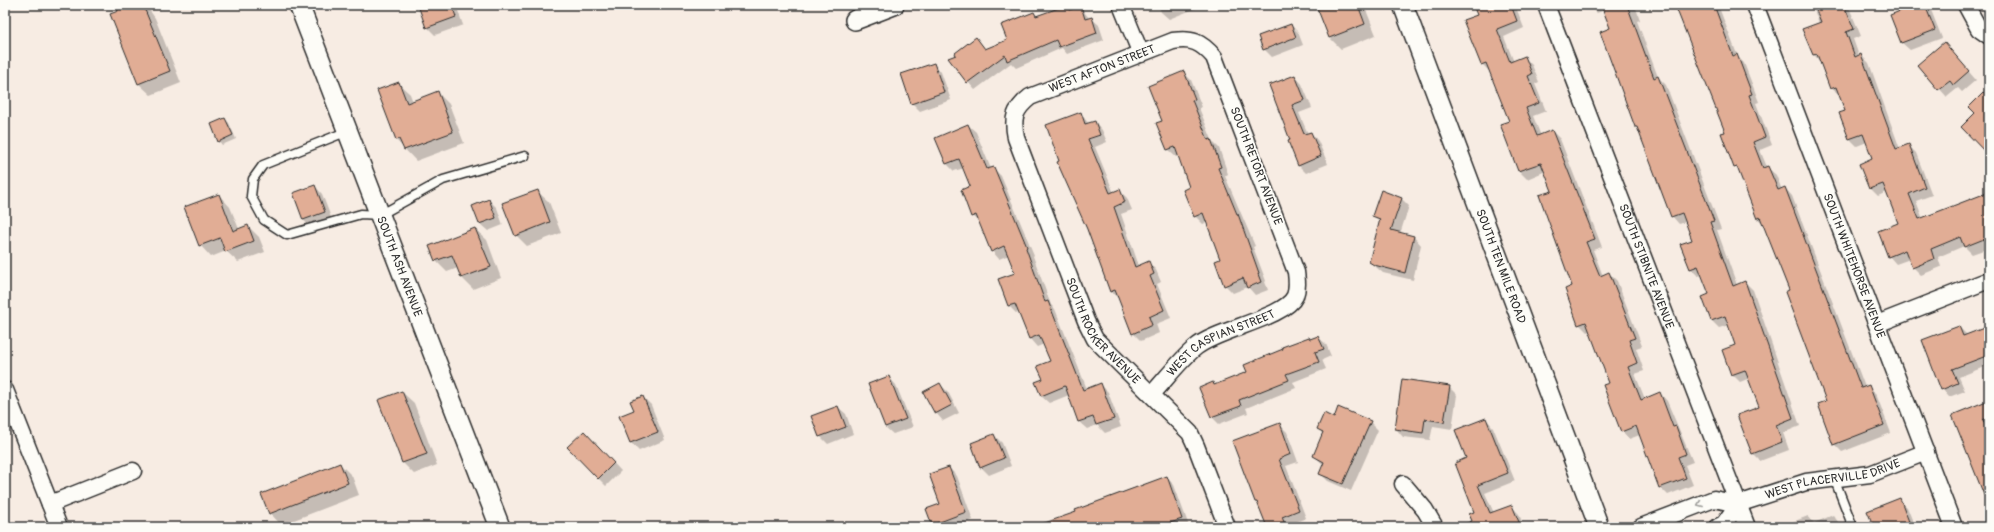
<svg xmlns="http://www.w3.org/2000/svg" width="1994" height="532" font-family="Pangolin,sans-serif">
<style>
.shadow{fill:#0003}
.building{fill:#e1ad95;stroke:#2b2b2b}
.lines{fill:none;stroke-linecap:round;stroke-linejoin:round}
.service-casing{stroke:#2b2b2b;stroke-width:11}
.minor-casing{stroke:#2b2b2b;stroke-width:19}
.tertiary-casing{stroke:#2b2b2b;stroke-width:22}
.service{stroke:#fdfcf7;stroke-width:8}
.minor{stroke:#fdfcf7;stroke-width:16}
.tertiary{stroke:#fdfcf7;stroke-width:19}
.oneway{stroke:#9e9e9b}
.labels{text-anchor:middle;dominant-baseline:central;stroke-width:3.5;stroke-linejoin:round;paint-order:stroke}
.street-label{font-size:12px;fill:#2b2b2b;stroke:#fdfcf7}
</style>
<rect width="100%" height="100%" fill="#f7ece3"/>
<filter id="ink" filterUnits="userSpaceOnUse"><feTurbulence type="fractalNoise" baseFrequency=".025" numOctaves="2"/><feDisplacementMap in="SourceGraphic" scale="8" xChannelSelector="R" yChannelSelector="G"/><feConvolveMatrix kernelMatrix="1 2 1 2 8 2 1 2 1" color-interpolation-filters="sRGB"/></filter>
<g filter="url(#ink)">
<!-- shadow -->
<path class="shadow" d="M117,5H145L148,8L155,18L181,83L151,95L139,84L111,15L119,11Z
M420,5H456L463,25L435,35L427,27Z
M1158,5H1204L1169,19L1161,12Z
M1317,5H1364L1376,35L1341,49L1329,37Z
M1474,5H1512L1517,10L1524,28L1504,37L1514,62L1525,58L1532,65L1539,82L1535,84L1546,111L1533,116L1541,136L1552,131L1560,139L1602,247L1593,250L1603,276L1609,273L1617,281L1642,346L1636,348L1644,371L1635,374L1645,399L1660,393L1667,401L1693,462L1685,465L1693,485L1668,495L1660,487L1640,435L1629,439L1622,431L1610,383L1590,331L1587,332L1579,324L1574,287L1553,191L1546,171L1527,179L1519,171L1501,124L1510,121L1490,72L1482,64L1478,16Z
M1589,5H1635L1640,20L1637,21L1658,77L1666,85L1721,229L1717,230L1737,285L1745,282L1753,290L1800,426L1783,433L1789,450L1760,461L1752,453L1760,407L1750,378L1740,382L1732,374L1737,345L1729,325L1719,328L1712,321L1710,295L1702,275L1698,276L1691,269L1693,240L1686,222L1679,224L1672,216L1639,130L1636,127L1611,28L1605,10L1597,13Z
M1676,5H1718L1738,57L1744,63L1759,102L1756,103L1772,145L1760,150L1767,167L1776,175L1782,190L1785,188L1792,196L1865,387L1868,386L1876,394L1891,433L1842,452L1834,444L1827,402L1790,291L1765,225L1757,218L1740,171L1735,167L1726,132Z
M1812,5H1848L1861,36L1853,39L1859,56L1861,55L1869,63L1900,149L1908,145L1916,153L1932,195L1916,201L1923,219L1989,193V248L1972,254L1964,246L1938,257L1941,267L1921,275L1913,267L1910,259L1896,264L1889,256L1900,224L1887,192L1878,196L1870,188L1873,159L1867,142L1857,146L1850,139L1846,112L1840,95L1831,88L1821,62L1814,55L1819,23Z
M1904,5H1929L1942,38L1910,50L1902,43L1891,15L1906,10Z
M1067,6L1072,10L1080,7L1089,18H1091L1099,25L1104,40L1067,54L1062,48L1016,68L1011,63L975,90L968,82L958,55L976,38L986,50L1008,40L1034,13L1038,17Z
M1291,25L1298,32L1303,45L1272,57L1264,49Z
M1944,43L1976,80L1962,92L1958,88L1947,97L1918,65Z
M934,64L941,72L951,100L920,111L912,103Z
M1183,72L1191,80L1202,107L1199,108L1213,142L1219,148L1228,174L1225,176L1255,246L1253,247L1266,281L1265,282L1268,290L1255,295L1248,287L1233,293L1225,285L1222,259L1208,222L1203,224L1195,216L1190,188L1179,156L1176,157L1168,150L1158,124L1163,121Z
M1295,76L1302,84L1312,108L1299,113L1308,134L1311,133L1318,141L1328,164L1306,173L1298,165L1291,140L1270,86Z
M398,83L410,94L413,102L438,93L449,104L464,143L416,161L396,140Z
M1080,113L1089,124L1095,122L1102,130L1107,142L1095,147L1114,193L1119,190L1127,198L1132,210L1121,214L1139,266L1148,262L1156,270L1161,282L1157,284L1171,318L1156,324L1159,333L1141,341L1133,333L1119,299L1111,292L1060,161Z
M225,119L229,123L236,139L222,145L219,141Z
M968,125L976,132L991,169L993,168L1001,176L1034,255L1033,256L1051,305L1055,309L1087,389L1100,384L1108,392L1121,427L1105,433L1097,425L1087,429L1079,422L1069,395L1049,403L1041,396L1044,380L1051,361L1044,344L1037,347L1030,339L1019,312L1016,313L1009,306L1016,274L1009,255L999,259L992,251L981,224L972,216V187L964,168L954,171L947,164Z
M315,186L322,194L332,220L311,227L303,220Z
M537,191L549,202L561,233L527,246L516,235Z
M219,195L230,207L239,229L248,226L259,237L265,252L238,262L226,251L211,257L200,245Z
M1402,199L1409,206L1400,234L1414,237L1421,245L1413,280L1383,273L1370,262L1380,222L1373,215Z
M489,200L497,208L503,225L488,231L480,224L474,206Z
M475,229L487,240L501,278L473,289L462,278L458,268L447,272L436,261Z
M1959,327L1967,335L1989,327V365L1959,377L1965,391L1949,397L1942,389Z
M1318,337L1326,344L1331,356L1322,360L1326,369L1293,382L1296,388L1246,408L1248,413L1219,424L1212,417L1213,384L1215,386L1248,373L1284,350Z
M889,377L896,385L913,427L893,434L885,427Z
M940,384L948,392L959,413L943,421L936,413Z
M1449,387L1457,395L1452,429L1433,426L1430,440L1403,437L1396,429Z
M402,392L414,403L437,465L414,474L403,463Z
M643,397L651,405L665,440L639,451L631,443L620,417L635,411Z
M1989,401V505L1953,415Z
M838,407L846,414L853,434L828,444L820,436Z
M1486,419L1493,427L1515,481L1485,493L1494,513L1511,506L1519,514L1524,527H1475V513L1468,459Z
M1370,422L1378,430L1351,491L1328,481L1320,473L1324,465L1314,456L1324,435L1318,429Z
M1279,424L1287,432L1298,462L1286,466L1306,518L1289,525L1290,527H1268L1260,506L1255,502Z
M994,435L1002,443L1011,466L989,475L981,467Z
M592,440L621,471L606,486L598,478Z
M340,464L352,476L359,495L281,525L270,513Z
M949,468L957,476L973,520L955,527H936L933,525L941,504Z
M1166,477L1174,485L1189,526L1038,527L1077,513L1076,510L1114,495Z
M1899,500L1907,507L1915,527H1875Z
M1833,515L1842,527L1782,526L1808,516L1814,523Z"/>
<!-- building -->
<path class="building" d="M116,5H143L170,71L138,84L110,14L118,11Z
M418,5H452L456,17L426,28Z
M1067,5L1069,10L1081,6L1085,19L1092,17L1097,33L1059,47L1056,40L1007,61L1005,55L967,83L948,58L956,55L955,53L976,37L985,49L1007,40L1001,25L1034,12L1036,16Z
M1316,5H1358L1365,24L1329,38Z
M1473,5H1511L1517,21L1497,29L1510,62L1525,56L1532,74L1528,76L1539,103L1526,108L1537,136L1552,130L1595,239L1586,242L1600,276L1609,272L1635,338L1629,340L1637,363L1628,367L1641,400L1660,392L1673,427L1676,426L1686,454L1678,457L1686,478L1659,488L1636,426L1621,432L1603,385L1609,383L1586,322L1578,325L1565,289L1572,286L1539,195L1552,191L1541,163L1518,171L1500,124L1509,121L1486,63L1481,65L1463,20L1477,15Z
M1601,5H1627L1654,78L1658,76L1714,221L1710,222L1733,286L1745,281L1793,418L1776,425L1782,442L1752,454L1737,415L1759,407L1745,370L1731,375L1722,350L1735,345L1725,316L1711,321L1702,297L1709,294L1698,266L1690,269L1680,244L1692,240L1682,213L1671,217L1637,127H1635L1600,32L1610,28Z
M1675,5H1714L1733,56L1737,54L1752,94L1749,95L1765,137L1753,142L1763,168L1768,166L1778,190L1785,187L1861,388L1869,385L1884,425L1833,445L1818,404L1826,401L1785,292L1789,290L1760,217L1757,219L1737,167L1734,168L1721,133L1725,132Z
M1814,5H1844L1854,29L1846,32L1855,57L1861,54L1896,149L1909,144L1925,187L1909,194L1919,219L1989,192V237L1964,247L1960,237L1931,249L1934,259L1912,268L1905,250L1888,257L1878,231L1898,223L1883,184L1869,189L1859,164L1872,158L1863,134L1849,139L1839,113L1845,111L1836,87L1830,89L1817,54L1813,55L1802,29L1821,22Z
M1903,5H1925L1935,30L1901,43L1890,15L1905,9Z
M1291,24L1296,37L1263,50L1258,36Z
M1944,42L1969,71L1953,85L1950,81L1938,90L1917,65Z
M934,63L944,92L911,104L901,74Z
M1184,71L1195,99L1192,100L1208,140L1211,139L1221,167L1218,168L1237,214H1238L1259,273L1258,274L1261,282L1247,288L1243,278L1224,286L1215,261L1220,259L1203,213L1194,217L1183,190L1189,187L1175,147L1167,150L1156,123L1162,121L1148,86Z
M1295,75L1305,100L1292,105L1304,134L1311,132L1321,156L1298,166L1288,141L1290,140L1269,85Z
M399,82L407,103L438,91L453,132L404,150L399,139L396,140L377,90Z
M1989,87V156L1961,127L1975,113L1969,107Z
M1081,112L1085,124L1095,121L1100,135L1088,139L1110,193L1120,189L1125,202L1114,207L1135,267L1149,261L1154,274L1150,276L1164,310L1149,317L1152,325L1132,334L1115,290L1110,292L1087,229L1057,162L1059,161L1046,125Z
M225,118L233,135L218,142L211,124Z
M968,124L987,169L994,167L1027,247L1026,248L1045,302L1048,301L1083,390L1101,383L1114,419L1096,425L1093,417L1078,422L1065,386L1041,396L1035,382L1043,379L1037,366L1050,361L1039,335L1029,339L1015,304L1008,306L998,279L1015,273L1004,246L991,252L976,215L971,217L961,190L970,186L959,159L946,164L935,138Z
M315,185L325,212L303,220L293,193Z
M538,190L550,222L515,236L502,203Z
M1381,190L1402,198L1391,230L1414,236L1405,273L1374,265L1369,262L1380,219L1372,216Z
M219,194L233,231L248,225L254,241L225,252L220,238L199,246L184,207Z
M489,199L496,218L479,224L472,206Z
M475,228L491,267L461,278L452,255L435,261L429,246Z
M1959,326L1963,336L1989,326V355L1952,369L1958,383L1941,390L1922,340Z
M1318,336L1324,349L1315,352L1319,362L1286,374L1289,380L1239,400L1241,406L1211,417L1199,388L1213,382L1214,385L1247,372L1244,365L1283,349L1282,347L1309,337L1310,339Z
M889,376L906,419L885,427L868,384Z
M1402,379L1450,386L1444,422L1425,419L1423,433L1395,429Z
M940,383L952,405L935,414L923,392Z
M402,391L427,454L402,463L378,400Z
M643,396L658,432L630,443L619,416L634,410L630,401Z
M1989,400V417L1983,420L1989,434L1988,505L1952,415Z
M838,406L846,427L819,437L811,416Z
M1338,407L1371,421L1343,484L1319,474L1324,462L1313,456L1323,432L1317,429L1324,413L1334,418Z
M1486,418L1508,473L1478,485L1490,513L1512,505L1521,527H1458L1472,521L1469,514L1474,512L1455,463L1466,458L1455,430Z
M1280,423L1291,454L1279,459L1299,510L1282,517L1286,527H1267L1257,502H1255L1232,441Z
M584,431L614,463L598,479L567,447Z
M994,434L1004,458L980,468L971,443Z
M340,463L348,483L269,514L261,494Z
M949,467L966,512L932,525L926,509L940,504L929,474Z
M1167,476L1182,519L1158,527H1040L1039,525L1076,512L1075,510Z
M1900,498L1911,527H1874L1867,511Z"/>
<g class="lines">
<!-- service casing -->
<g class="service-casing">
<path id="service" d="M348,131L263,165L253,179L251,196L264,220L287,235L361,214L380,215L443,180L525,156
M1834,478L1853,527"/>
</g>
<!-- minor casing -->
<g class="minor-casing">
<g id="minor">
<path d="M1121,5L1141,54"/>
<path id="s1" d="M1546,5L1747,527"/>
<path id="s2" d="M1755,5L1954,527"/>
<path d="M1966,5L1979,29L1989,36"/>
<path d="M1877,324L1989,280"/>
<path d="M5,390L59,527"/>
<path id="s3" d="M1152,394C1166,379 1180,360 1196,347C1218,329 1285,318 1295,296C1298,288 1297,280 1296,272L1214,57C1201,42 1192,38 1173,41L1030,97C1014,110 1012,118 1016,138L1086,321L1095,339L1190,433L1196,446L1227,527"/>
<path d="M1403,484L1425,510L1435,527"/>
<path d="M50,504L133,471"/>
<path id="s4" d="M1641,527L1714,499L1738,504L1806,482L1870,474L1926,452"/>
<path d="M1718,527L1724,524L1738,504"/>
</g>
</g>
<!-- tertiary casing -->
<g class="tertiary-casing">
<g id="tertiary">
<path id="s5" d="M299,5L500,527"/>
<path id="s6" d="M1403,5L1599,527"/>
<path d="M855,20L894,5"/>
</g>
</g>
<!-- service -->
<use href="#service" class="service"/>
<!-- minor -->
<use href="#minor" class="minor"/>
<!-- tertiary -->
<use href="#tertiary" class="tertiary"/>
</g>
<!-- one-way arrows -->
<defs><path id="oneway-chevron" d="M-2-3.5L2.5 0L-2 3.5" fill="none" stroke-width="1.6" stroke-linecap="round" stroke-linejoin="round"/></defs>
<use class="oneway" href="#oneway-chevron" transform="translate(1700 504) rotate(159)"/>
</g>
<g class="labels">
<!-- street labels -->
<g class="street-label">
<text transform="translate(1102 69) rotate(-21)">WEST AFTON STREET</text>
<text transform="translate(1256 166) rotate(69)">SOUTH RETORT AVENUE</text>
<text stroke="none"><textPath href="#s5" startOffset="280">SOUTH ASH AVENUE</textPath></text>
<text stroke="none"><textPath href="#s6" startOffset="279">SOUTH TEN MILE ROAD</textPath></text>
<text stroke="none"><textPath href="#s1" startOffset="280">SOUTH STIBNITE AVENUE</textPath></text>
<text stroke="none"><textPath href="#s2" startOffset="279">SOUTH WHITEHORSE AVENUE</textPath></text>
<text stroke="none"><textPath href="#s3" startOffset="892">SOUTH ROCKER AVENUE</textPath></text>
<text stroke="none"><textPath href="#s3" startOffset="88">WEST CASPIAN STREET</textPath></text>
<text stroke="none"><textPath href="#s4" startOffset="201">WEST PLACERVILLE DRIVE</textPath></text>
</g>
</g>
<!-- margin -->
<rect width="1994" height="532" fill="none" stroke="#fdfcf7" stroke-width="20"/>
<rect x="10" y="10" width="1974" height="512" fill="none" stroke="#2b2b2b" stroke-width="1.5" filter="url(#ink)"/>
</svg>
